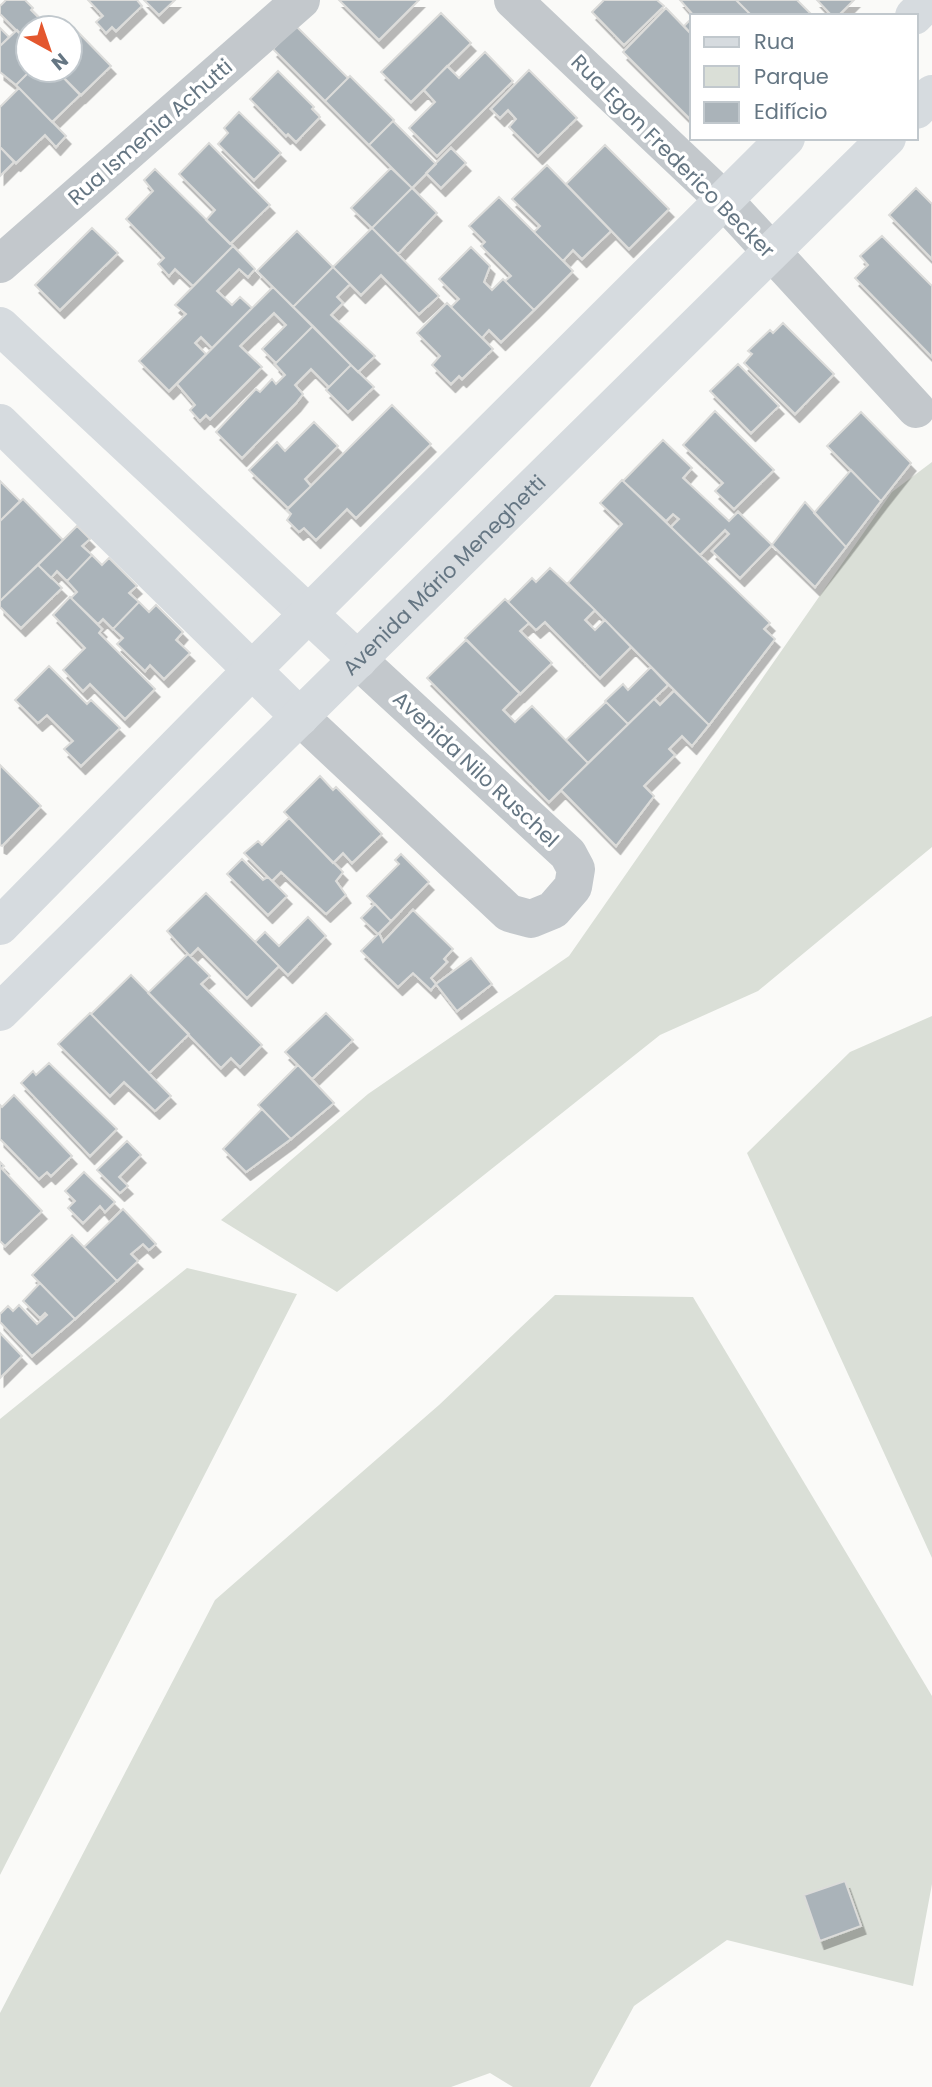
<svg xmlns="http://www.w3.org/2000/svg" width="932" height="2087" font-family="Poppins,sans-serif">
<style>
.green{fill:#dadfd7}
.building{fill:#aab3b9;stroke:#dcdcda;stroke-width:2;filter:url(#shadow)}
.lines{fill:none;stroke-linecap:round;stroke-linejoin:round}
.street{stroke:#c3c8cc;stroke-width:38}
.secondary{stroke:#d6dbdf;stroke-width:38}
.labels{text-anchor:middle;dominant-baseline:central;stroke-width:7;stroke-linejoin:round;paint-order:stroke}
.street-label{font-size:21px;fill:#657683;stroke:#fff}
</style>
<defs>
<filter id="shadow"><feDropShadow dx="4.5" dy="8" stdDeviation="0" flood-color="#0004"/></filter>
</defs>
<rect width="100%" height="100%" fill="#fafaf8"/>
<!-- green -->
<path class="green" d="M932,462V847L758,991L660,1035L337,1292L221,1220L368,1094L569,956L892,492Z
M932,1016V1558L747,1153L850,1052Z
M187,1268L297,1294L0,1875V1419Z
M555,1295L693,1297L932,1696V1884L913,1986L727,1940L634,2006L590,2087H513L490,2073L451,2087H0V2013L215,1600L439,1405Z"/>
<!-- building -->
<path class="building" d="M6,0H25L33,8L31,10L49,28H28V42L0,14V6Z
M88,0H137L142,6L116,31L112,27L106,33L96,22L103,16Z
M144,0H175L159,15Z
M339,0H419L379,40Z
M604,0H657L664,6L624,45L592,12Z
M680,0H736L752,16H694Z
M736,0H797L813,16H752Z
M817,0H854L838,16H832Z
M666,8L692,35V121L623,52Z
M441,13L471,43L411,102L381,72Z
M692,18V35L684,26Z
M296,26L348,78L325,101L273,49Z
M0,28L9,37L0,46Z
M74,28L111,66L81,95L56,70H70V32Z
M17,30L28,42V70H31L16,85L0,72V46Z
M485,52L513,81L437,156L409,128L435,102L424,90L447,66L459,78Z
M31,70H56L80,95L52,122L16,85Z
M529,70L577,118L538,156L509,127L516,119L508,110L500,118L491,109Z
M278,71L314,107L312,109L320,117L296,142L288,134L286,136L250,99Z
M350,76L394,120L369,145L325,101Z
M19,88L66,136L56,147L45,135L16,163L0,147V107Z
M239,112L281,153L254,180L218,144L228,133L224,128Z
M393,121L436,164L412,188L369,145Z
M209,143L270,205L230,244L206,220L215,210L179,174Z
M605,145L669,209L629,249L566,184Z
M0,147L14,162L0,176Z
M451,148L466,163L441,188L426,173Z
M547,165L611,231L582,259L573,250L563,261L534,232L540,226L512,199Z
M391,168L412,188L372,228L351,208Z
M155,169L233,246L193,286L175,269L169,276L158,264L164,258L126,219L153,191L144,180Z
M412,188L437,213L398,254L372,228Z
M916,188L932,204V259L889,215Z
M499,197L573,271L534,310L505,281L511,276L481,246L485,242L469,226Z
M92,228L118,253L60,310L35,285Z
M372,228L439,296L419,314L381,275L361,295L333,267Z
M297,231L333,267L293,307L257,271Z
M882,236L932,286V357L855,278L868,265L860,256Z
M233,246L255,269L248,277L239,269L217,291L232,305L240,297L252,308L212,348L201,337L195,343L206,354L169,391L139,361L186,314L175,305Z
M471,247L490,266L484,282L492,290L503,279L534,310L501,342L489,330L482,338L451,307L459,299L439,279Z
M333,267L350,284L337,297L343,303L331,315L375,356L358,372L293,307Z
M273,287L313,326L276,363L262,349L286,325L274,313L240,346L262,367L210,419L206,415L200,421L190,410L195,405L177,384Z
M447,303L493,349L462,379L459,376L451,384L432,365L440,356L417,333Z
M783,323L834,374L795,414L744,363L752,354L748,351L770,330L773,333Z
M313,326L351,365L329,387L311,369L295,385L303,394L296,403L242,458L216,432L256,389L260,392L272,379L276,384L285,375L275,364Z
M738,364L779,406L751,433L710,391Z
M351,365L374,387L348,412L326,390Z
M392,405L431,444L356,518L347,509L316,540L304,528L299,532L287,520L291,514L287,510Z
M715,411L774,470L734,509L715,491L723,483L683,445Z
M861,412L911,463L881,501L827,446Z
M314,422L338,446L305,479L311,486L288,508L249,470L277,442L285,451Z
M663,440L692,468L683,478L729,521L738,512L772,545L740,578L712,551L729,534L725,530L700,555L671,527L679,519L673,514L666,521L623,481Z
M851,470L881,501L846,547L814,513Z
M622,480L770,623L764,629L775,639L709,725L568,583L622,524L600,503Z
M0,481L20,501L0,521Z
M23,499L63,540L0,601V521Z
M805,502L846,547L815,587L772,545Z
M77,526L90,539L82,546L92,555L67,581L57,571L51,578L38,565Z
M92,555L102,565L109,558L137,586L129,593L139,602L113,629L103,619L98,624L71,598L77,592L67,581Z
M38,565L62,588L21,628L0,607V601Z
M550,568L595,610L585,620L595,630L605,620L631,647L600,678L545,622L536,630L508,602L532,578L536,582Z
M70,597L102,629L99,633L155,689L125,719L90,684L83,691L63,670L85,648L53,615Z
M505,599L529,623L520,631L552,663L520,694L465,638Z
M139,602L149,612L156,605L183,632L176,640L190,653L164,679L150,665L145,671L117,644L123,638L113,629Z
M466,640L520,693L503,710L515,722L532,706L588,763L549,802L427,678Z
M49,666L87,704L91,700L120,728L81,766L64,749L73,741L47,715L38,723L15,700Z
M651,667L668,685L628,724L605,701L623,684L628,690Z
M674,691L709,725L692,746L682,736L669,749L675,755L644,786L654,796L616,846L561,790L654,699L660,705Z
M606,702L628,724L588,763L566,740Z
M0,765L41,806L2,846L0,845Z
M320,776L333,790L336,787L382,834L352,863L343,853L333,863L284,812Z
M289,818L343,872L336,881L346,895L326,914L281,872L272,881L244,853L258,841L262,845Z
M401,854L429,882L391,921L367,896L399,864L395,860Z
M242,859L263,880L268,877L287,896L268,915L227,874Z
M206,893L279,966L247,998L198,948L190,956L167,931Z
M375,904L391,921L378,934L361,918Z
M413,910L453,949L444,959L447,962L431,978L436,984L431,990L413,973L398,987L361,951L379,933L383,942Z
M308,917L326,936L288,975L255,942L265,932L279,946Z
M188,954L210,976L201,984L262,1045L240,1067L231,1058L221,1068L148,993Z
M471,958L492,984L457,1011L436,984Z
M131,975L189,1034L149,1073L91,1014Z
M90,1013L171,1096L155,1111L124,1082L110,1096L58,1044Z
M326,1013L353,1040L312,1079L285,1052Z
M49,1063L117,1129L90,1156L21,1083L33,1071L36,1075Z
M298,1065L334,1103L291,1139L258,1105Z
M14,1095L72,1156L51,1176L47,1172L39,1179L0,1139V1105L2,1107Z
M262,1109L291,1139L246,1172L223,1149Z
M127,1141L141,1155L119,1177L128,1186L120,1193L97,1170Z
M0,1162L4,1166L1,1168L42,1211L5,1246L0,1241Z
M84,1172L115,1202L105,1212L100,1206L83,1223L68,1208L75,1201L65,1191Z
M123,1209L156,1244L149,1250L143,1244L131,1254L138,1261L117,1281L84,1247Z
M72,1235L117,1281L75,1319L32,1275Z
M40,1283L75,1319L32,1356L0,1322V1314L8,1306L13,1311L19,1305L37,1324L47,1315L45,1313L40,1318L23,1301Z
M0,1333L22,1356L0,1378Z
M845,1881L861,1926L820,1941L804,1895Z"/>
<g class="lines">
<!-- street -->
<path class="street" d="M513,0L723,199L916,409
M0,264L301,0
M300,717L509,913L531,919L553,910L573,887L576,869L568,854L358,660"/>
<!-- secondary -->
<g class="secondary">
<path d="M914,16L930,0"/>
<path d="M916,110L932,94"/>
<path d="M0,326L358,660"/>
<path d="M0,423L300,717"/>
<path d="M0,926L252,670L786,138"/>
<path id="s1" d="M0,1012L887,138"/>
</g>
</g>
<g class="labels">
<!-- street labels -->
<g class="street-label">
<text transform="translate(150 132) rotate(-41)">Rua Ismenia Achutti</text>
<text transform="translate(673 156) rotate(45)">Rua Egon Frederico Becker</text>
<text stroke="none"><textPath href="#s1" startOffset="623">Avenida Mário Meneghetti</textPath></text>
<text transform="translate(476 769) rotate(43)">Avenida Nilo Ruschel</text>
</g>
</g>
<!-- legend -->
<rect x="690" y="14" width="228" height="126" fill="#ffffff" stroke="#c1c8cd" stroke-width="2"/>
<rect x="704" y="37" width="35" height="10" fill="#d6dbdf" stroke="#c1c8cd" stroke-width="2"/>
<text x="754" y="49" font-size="21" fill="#657683">Rua</text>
<rect x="704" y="66" width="35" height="21" fill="#dadfd7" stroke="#c1c8cd" stroke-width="2"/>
<text x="754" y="84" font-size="21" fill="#657683">Parque</text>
<rect x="704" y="102" width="35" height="21" fill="#aab3b9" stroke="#c1c8cd" stroke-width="2"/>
<text x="754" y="119" font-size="21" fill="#657683">Edifício</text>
<!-- north arrow -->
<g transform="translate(49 49) rotate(140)"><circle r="33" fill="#ffffff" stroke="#c1c8cd" stroke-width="2"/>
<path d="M0-5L12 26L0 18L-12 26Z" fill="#e4572e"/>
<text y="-10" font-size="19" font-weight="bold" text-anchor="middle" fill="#657683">N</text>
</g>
</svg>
